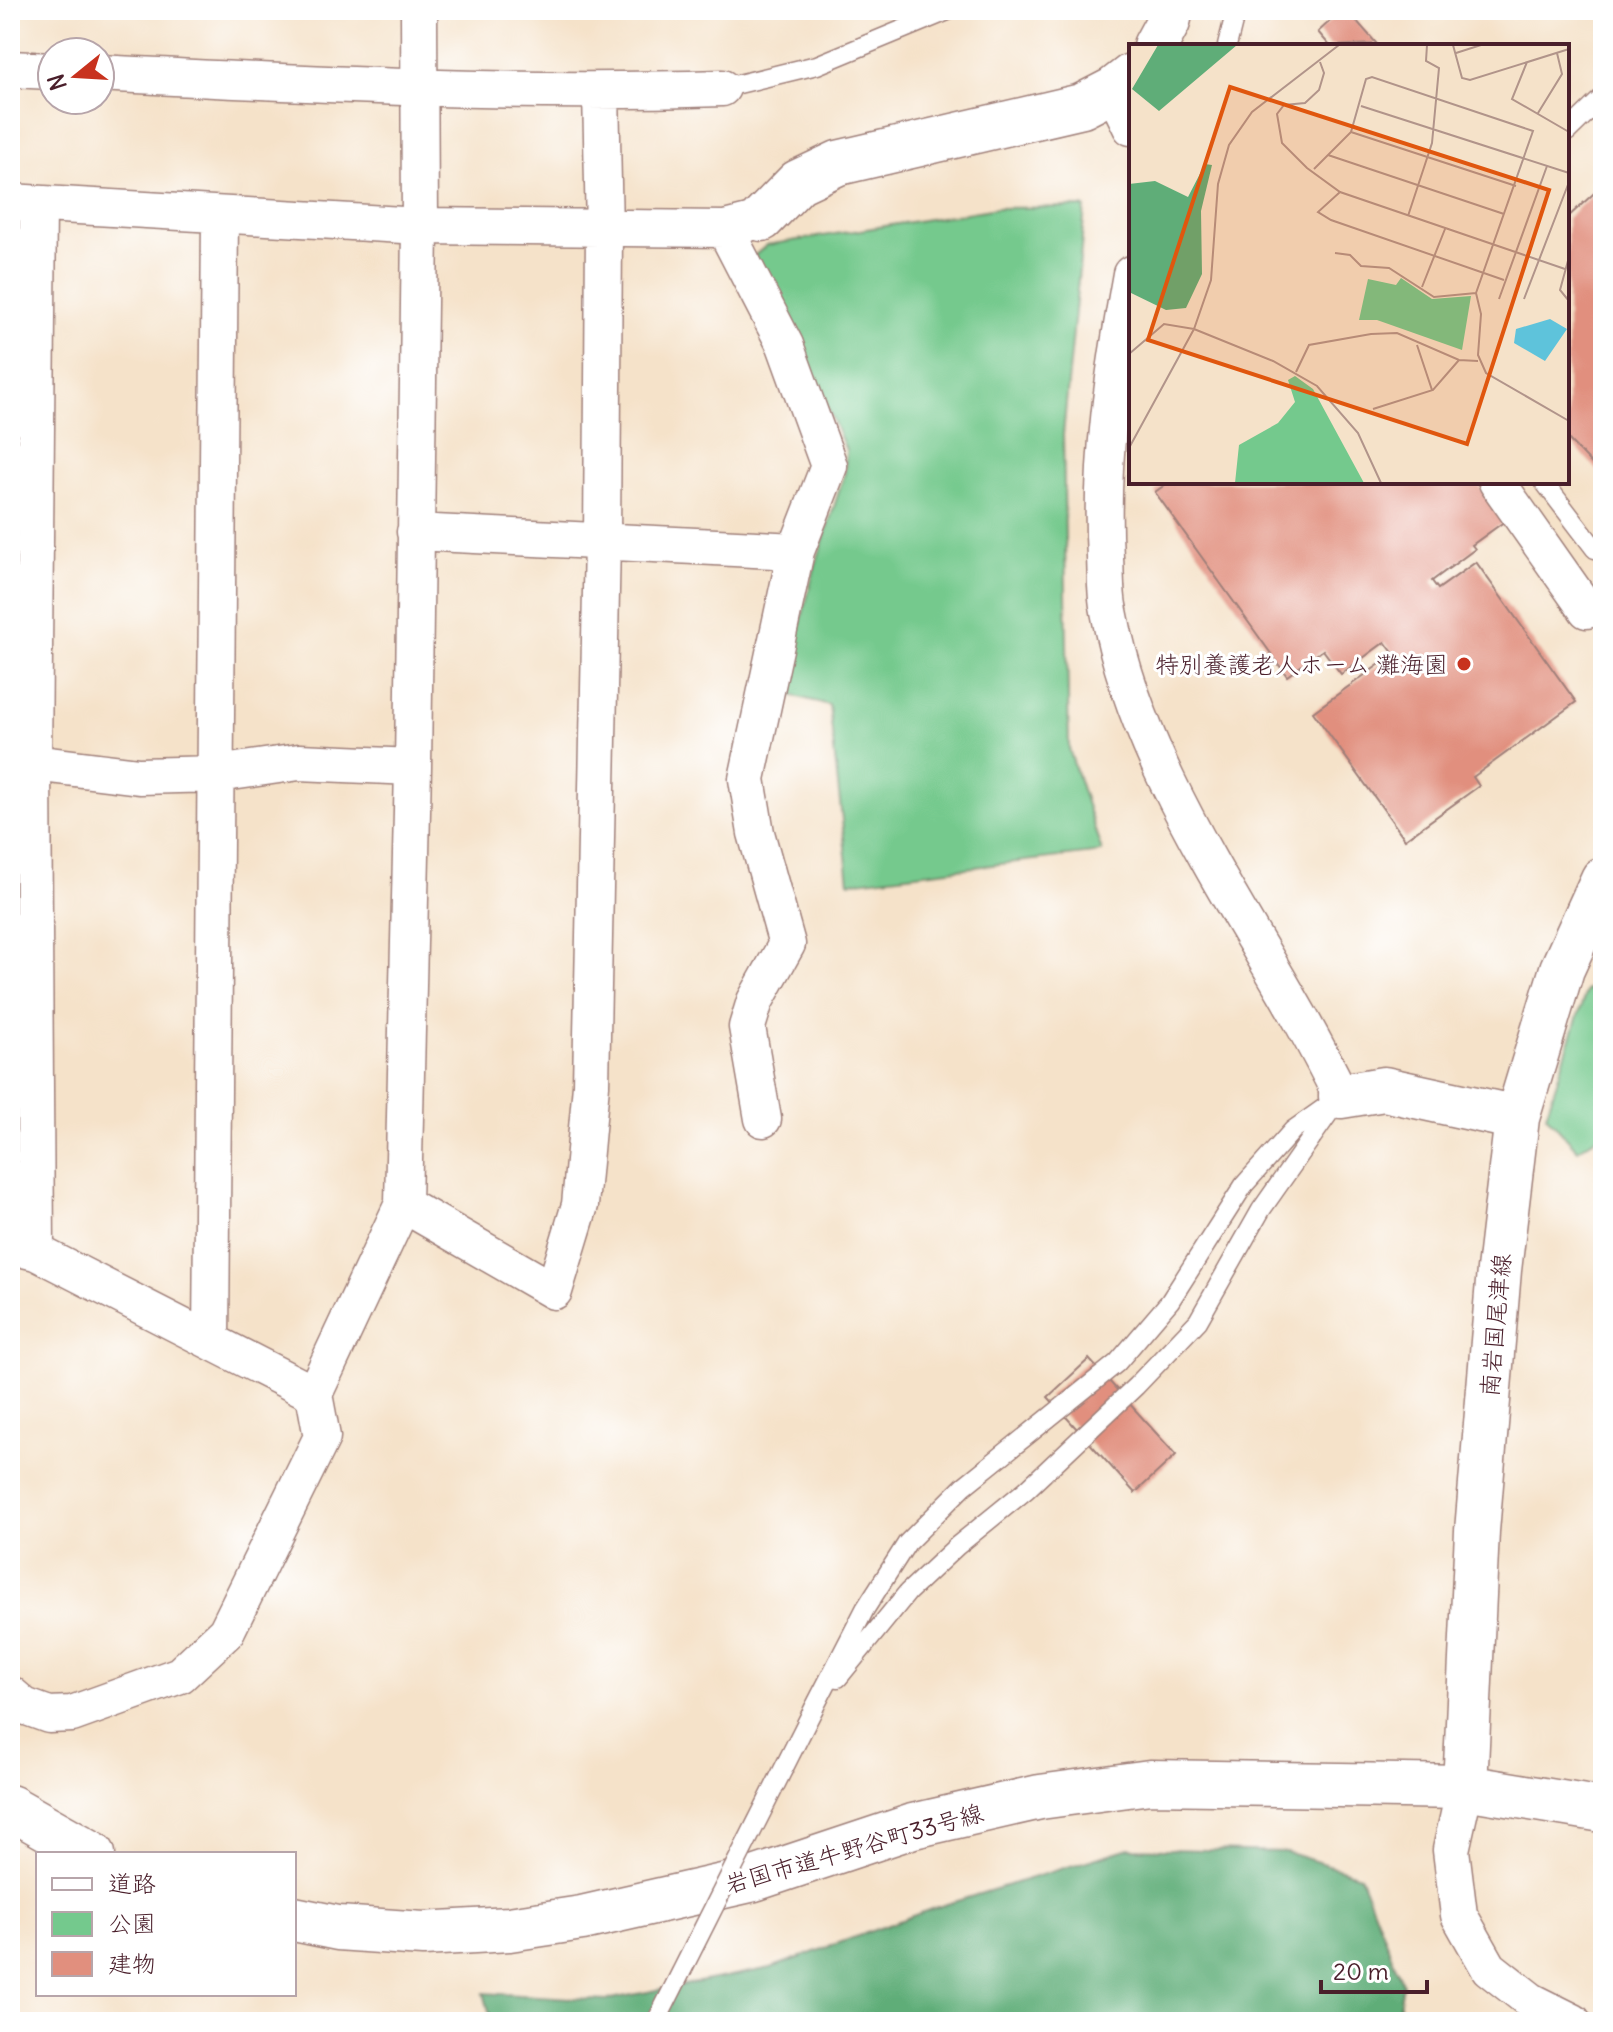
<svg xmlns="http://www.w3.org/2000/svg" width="1613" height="2032" font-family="Delius,'Klee One',sans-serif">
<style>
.green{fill:#74c98d;stroke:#5f745c;stroke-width:2}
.forest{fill:#5fad78;stroke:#546652;stroke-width:2}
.building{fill:#e18f7e}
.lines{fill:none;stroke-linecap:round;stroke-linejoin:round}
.lane-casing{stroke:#a0807a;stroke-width:21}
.street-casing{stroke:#a0807a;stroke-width:39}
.secondary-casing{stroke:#a0807a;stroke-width:47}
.lane{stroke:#fff;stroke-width:18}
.street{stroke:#fff;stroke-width:36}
.secondary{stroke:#fff;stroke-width:44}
.lane-bridge-casing{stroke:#a0807a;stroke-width:21;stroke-linecap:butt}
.lane-bridge{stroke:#fff;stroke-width:18}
.poi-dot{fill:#c8321e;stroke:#fff;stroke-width:3}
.labels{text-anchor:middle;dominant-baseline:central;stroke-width:6;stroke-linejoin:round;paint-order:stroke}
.poi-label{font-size:24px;fill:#4a1f2b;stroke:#fff;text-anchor:end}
.street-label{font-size:24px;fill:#4a1f2b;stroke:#fff}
.inset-road{fill:none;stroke:#b1948a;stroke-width:2}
.view{fill:#e0560e;fill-opacity:0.15;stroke:#e0560e;stroke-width:4}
.inset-edge{fill:none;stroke:#4a1f2b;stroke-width:4}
</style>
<rect width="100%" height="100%" fill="#fff"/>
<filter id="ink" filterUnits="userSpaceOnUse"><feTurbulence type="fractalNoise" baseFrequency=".0125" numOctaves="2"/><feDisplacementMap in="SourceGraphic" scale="16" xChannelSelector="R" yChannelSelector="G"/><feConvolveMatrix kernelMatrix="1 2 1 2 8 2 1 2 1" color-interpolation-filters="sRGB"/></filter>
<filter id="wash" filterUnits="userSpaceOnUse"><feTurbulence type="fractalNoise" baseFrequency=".006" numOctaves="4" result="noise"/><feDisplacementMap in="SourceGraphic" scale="32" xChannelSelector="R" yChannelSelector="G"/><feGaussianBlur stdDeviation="1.8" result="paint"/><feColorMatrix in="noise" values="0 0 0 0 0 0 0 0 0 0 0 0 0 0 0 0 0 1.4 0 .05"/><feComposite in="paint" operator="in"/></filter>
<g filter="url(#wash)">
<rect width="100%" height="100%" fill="#f5e2c9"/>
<!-- green -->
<path class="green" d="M1085,207L1063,435L1069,749L1102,852L849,882L829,705L783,693L815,567L845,472L846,450L781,301L754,256L767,245L997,208Z
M1603,978V1133L1578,1150L1546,1115L1586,991Z"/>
<!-- forest -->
<path class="forest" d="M1129,1848L1286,1852L1360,1875L1403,1985L1396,2022H492L484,1993L606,2000L771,1968L934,1908Z"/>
<g id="blocks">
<!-- building -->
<path class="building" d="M1342,10H1347L1377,44L1330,46L1318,32Z
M1603,185V362L1597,368L1603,374V476L1567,438V218Z
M1169,482H1476L1505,521L1472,545L1475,549L1432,581L1438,589L1476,562L1576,702L1473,777L1479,786L1405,839L1313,712L1394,654L1385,642L1341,674L1323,650L1287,676L1155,492Z
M1089,1359L1176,1455L1135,1493L1048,1397Z"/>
</g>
</g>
<g filter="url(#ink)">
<use href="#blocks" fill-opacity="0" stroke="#a0807a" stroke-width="2"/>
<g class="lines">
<!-- lane casing -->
<g class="lane-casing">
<path id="lane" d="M1227,46L1236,10
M722,88L817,65L950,10
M1567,132L1603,97
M1544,482L1595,549L1603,542
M838,1678L908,1592L957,1546L1026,1490L1136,1386L1198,1321L1261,1210L1331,1110
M814,1708L865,1609L907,1543L964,1486L1117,1363L1170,1301L1244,1185L1293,1130L1341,1096"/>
</g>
<!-- street casing -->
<g class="street-casing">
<path id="street" d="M10,69L52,71
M100,73C308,84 514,95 722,88
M1113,90L1131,127
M10,202L420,226L725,229L749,223
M725,229L785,345L829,466L796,551L747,779L756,833L787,944L755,1001L747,1027L763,1119
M1131,274C1114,368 1099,462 1105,557C1106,575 1105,594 1109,611C1142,789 1265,937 1341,1096
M1497,482L1587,610
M415,532L796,551
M10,764L33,763L139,776L217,774L299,762L413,767
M403,1204L554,1291L580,1205L591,1085L602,541L604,230L601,92
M10,1246L36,1252L314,1394
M36,1252L33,763L38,204
M211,1341L220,215
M10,1694L24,1706L49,1715L72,1714L180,1675L226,1632L322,1437L314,1394L403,1204L413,767L420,226L419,10
M1465,1787L1451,1850L1459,1915L1489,1968L1531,2001L1573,2022"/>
</g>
<!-- secondary casing -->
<g class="secondary-casing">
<path id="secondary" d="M1155,46L1168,22L1171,10
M762,219L798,182L838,163L1082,106L1113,90L1131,76
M1341,1096L1384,1089L1517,1118
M1465,1787L1477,1531L1499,1270L1517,1118L1562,969L1603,879
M10,1807L93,1854
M294,1919L338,1928L423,1934L509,1929L582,1918L754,1879L913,1826L1040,1797L1150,1782L1465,1787L1603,1810"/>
</g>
<!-- lane -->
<use href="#lane" class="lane"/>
<!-- street -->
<use href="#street" class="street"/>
<!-- secondary -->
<use href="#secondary" class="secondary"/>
<!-- lane-bridge casing -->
<g class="lane-bridge-casing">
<path id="lane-bridge" d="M656,2022L814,1708"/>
</g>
<!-- lane-bridge -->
<use href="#lane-bridge" class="lane-bridge"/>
</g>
</g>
<!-- markers -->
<circle class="poi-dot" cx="1464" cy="664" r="8"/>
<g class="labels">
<!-- poi labels -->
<g class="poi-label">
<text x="1448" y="664">特別養護老人ホーム 灘海園</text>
</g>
<!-- street labels -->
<g class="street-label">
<text transform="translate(1495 1325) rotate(-85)">南岩国尾津線</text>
<text transform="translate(854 1848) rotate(-16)">岩国市道牛野谷町33号線</text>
</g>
</g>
<!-- overview -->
<g transform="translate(1129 44)">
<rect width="440" height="440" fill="#f5e2c9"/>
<path d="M272,234L303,255L342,252L333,306L248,276H230L239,235L267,241ZM166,332L184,345L235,439H106L110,401L149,379L166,358L159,336Z" fill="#74c98d"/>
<path d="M29,1H108L30,67L3,45ZM76,120L83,121L72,167L73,230L57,264L37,266L0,248V140L26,137L59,153Z" fill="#5fad78"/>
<path d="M421,275L438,285L416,317L385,299L387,285Z" fill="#5ec3db"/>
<path class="inset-road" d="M324,1L333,34L341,36L440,5M327,9L352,1M191,18L195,29L190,46L176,59L155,61L148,70L153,99L178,124L211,148L436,225M398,18L383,55L440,88M232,62L440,129M409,69L433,30L428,9M222,88L387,142M199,111L375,170M185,125L222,88L237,35L243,33L404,87L347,249L352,270L349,311L357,329L440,377M211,148L189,168L202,176L375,236M279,172L303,99L310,24L297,17L298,1M206,209L221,211L232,222L260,224L305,253L347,249M440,213L431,246L440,257M293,243L316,185M370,255L418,122M395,255L440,138M65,285L144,317L188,342L229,389L252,439M288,301L303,346M0,310L35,280L65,285M167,328L180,301L242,290L268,289L330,316L349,317M244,365L304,346L330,316M0,404L65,285L82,236L89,140L100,101L123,68L210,1"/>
<path class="view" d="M101,43L420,146L338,400L19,296Z"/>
<rect width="440" height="440" class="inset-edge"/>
</g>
<!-- margin -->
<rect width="1613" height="2032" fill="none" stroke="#fff" stroke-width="40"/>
<!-- legend -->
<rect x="36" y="1852" width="260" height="144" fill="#ffffff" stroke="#b7a5aa" stroke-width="2"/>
<rect x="52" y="1878" width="40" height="12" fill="#ffffff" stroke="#b7a5aa" stroke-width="2"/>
<text x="108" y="1892" font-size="24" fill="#4a1f2b">道路</text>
<rect x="52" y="1912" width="40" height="24" fill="#74c98d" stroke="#b7a5aa" stroke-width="2"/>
<text x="108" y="1932" font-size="24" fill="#4a1f2b">公園</text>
<rect x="52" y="1952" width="40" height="24" fill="#e18f7e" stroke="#b7a5aa" stroke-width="2"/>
<text x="108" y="1972" font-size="24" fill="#4a1f2b">建物</text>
<!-- north arrow -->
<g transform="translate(76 76) rotate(252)"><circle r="38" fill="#ffffff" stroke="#b7a5aa" stroke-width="2"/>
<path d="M0-6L14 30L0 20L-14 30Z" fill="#c8321e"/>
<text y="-12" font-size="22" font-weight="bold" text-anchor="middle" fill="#4a1f2b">N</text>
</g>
<!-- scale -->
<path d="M1321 1980v12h106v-12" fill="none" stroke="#4a1f2b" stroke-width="4"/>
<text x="1333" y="1980" font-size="24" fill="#4a1f2b" stroke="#ffffff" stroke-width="6" paint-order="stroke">20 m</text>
</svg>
